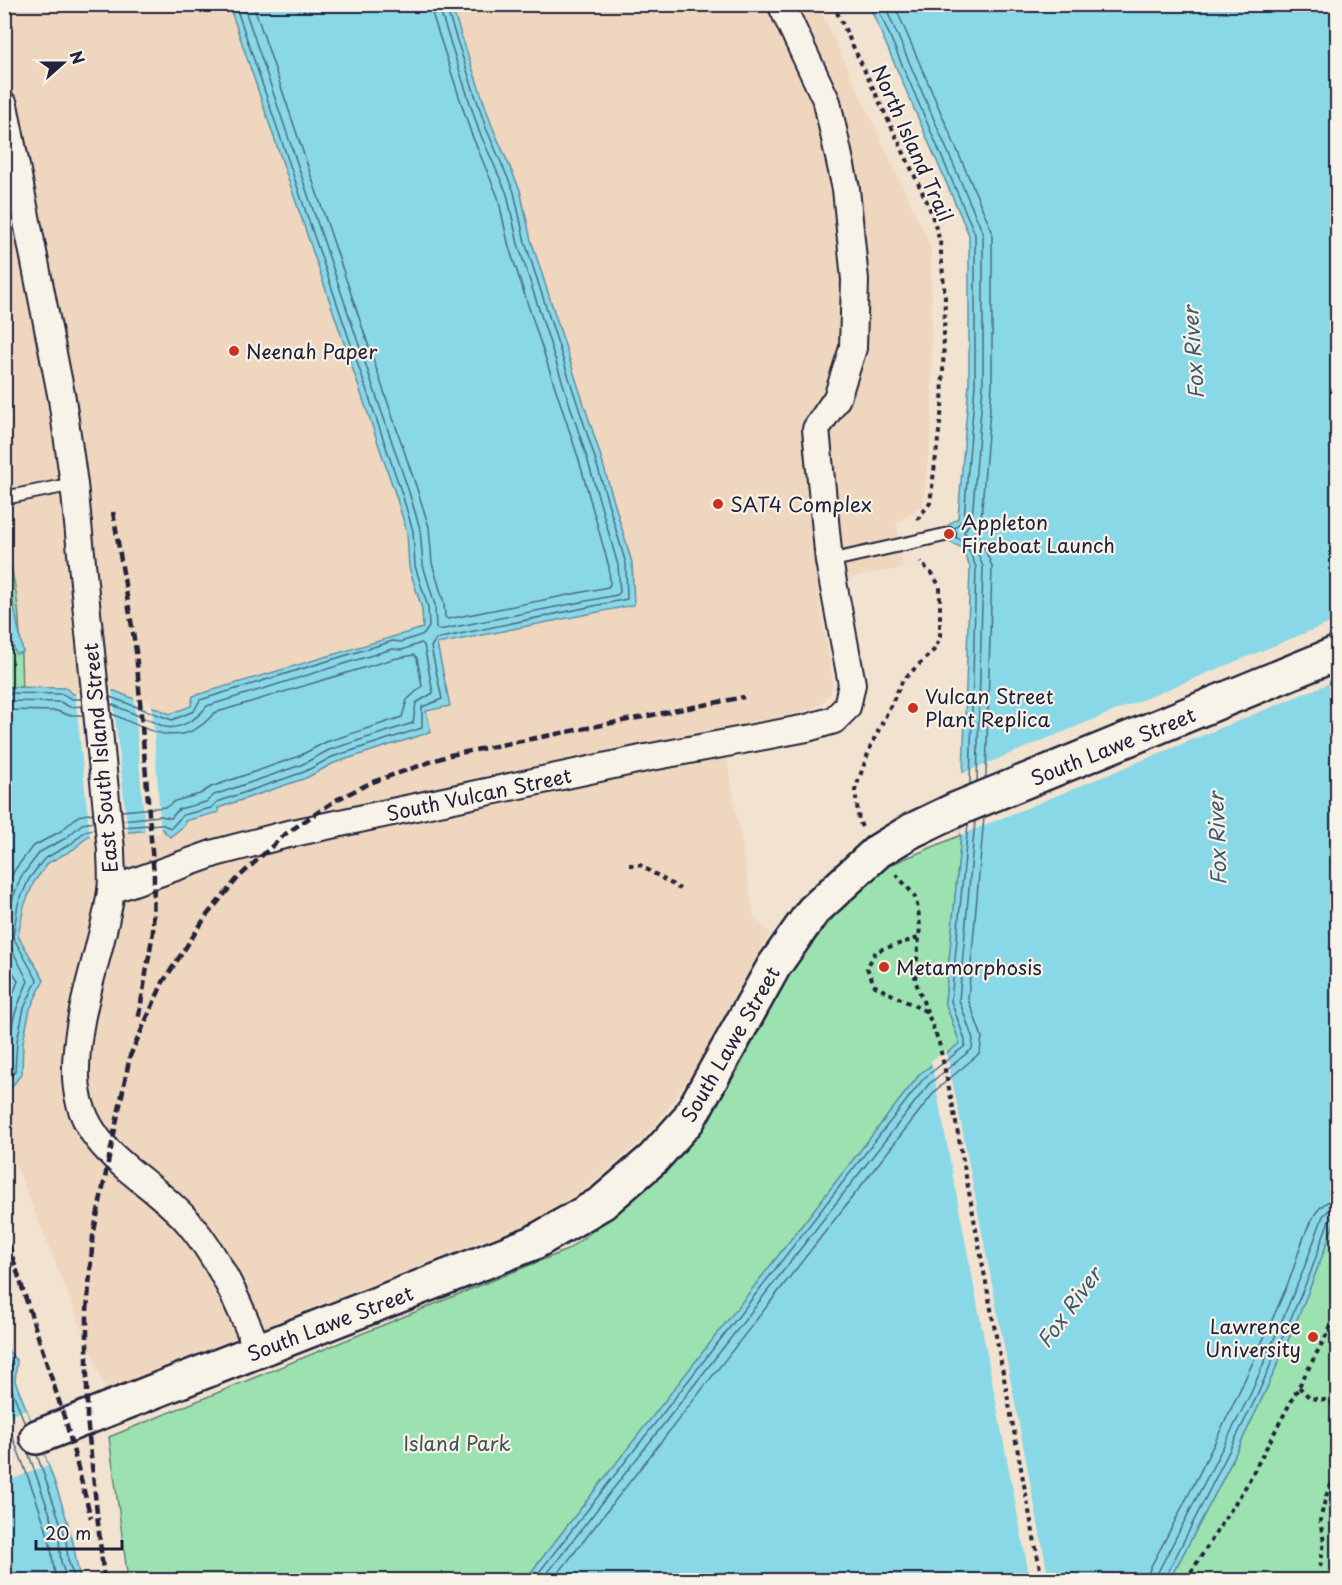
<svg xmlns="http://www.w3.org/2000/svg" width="1342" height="1585" font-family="'Playpen Sans',sans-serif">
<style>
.built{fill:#efd6bf}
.green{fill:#9ce2b0;stroke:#5f8276;stroke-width:1.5}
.water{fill:#89d8e7;stroke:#608fa2;stroke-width:1.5}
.pier{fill:#f2e2d0}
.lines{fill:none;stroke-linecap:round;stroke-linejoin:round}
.shore{stroke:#4b6b80;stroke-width:1.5}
.service-casing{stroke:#22223b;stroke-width:16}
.minor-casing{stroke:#22223b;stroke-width:30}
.secondary-casing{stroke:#22223b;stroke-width:38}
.path{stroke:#22223b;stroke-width:4;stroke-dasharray:4.5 4.5;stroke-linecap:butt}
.service{stroke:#f7f3e8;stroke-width:12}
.minor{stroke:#f7f3e8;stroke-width:26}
.secondary{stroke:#f7f3e8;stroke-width:33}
.rail{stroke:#22223b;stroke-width:4.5;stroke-dasharray:9 4.5;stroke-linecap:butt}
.poi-dot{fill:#c8321e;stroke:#f7f3e8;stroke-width:2}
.labels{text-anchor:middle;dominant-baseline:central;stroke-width:4.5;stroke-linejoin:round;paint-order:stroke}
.street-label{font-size:20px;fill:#22223b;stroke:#f7f3e8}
.poi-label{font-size:20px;fill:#22223b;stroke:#f7f3e8;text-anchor:start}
.park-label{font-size:20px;fill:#405258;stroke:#f7f3e8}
.water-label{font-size:21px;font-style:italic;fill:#41596f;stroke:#f7f3e8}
</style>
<rect width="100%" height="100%" fill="#f2e2d0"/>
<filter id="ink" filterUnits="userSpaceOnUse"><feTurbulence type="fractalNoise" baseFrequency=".0167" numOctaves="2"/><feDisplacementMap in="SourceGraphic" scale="12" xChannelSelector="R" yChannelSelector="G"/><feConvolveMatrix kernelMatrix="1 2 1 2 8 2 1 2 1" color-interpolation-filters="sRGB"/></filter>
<g filter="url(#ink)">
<!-- built -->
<path class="built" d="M4,5H229L396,496L407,532L409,567L422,609L423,628L193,696L191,706L170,714L115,691L73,694L22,687H5Z
M451,5H818L931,247L932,420L923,505L897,523L903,568L817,584L833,684L830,694L820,705L788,716L722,729L754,917L770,933L690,1076L661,1118L640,1142L588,1187L528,1223L106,1389L5,1138L4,1096L22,1073L23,1042L30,1009L44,980L18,936L24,906L34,882L48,863L74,849L88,836L109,835L219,813L218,808L306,778L334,763L430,732L426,711L449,706L437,644L634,605L531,240L520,190L492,126Z"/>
<!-- green -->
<path class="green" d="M4,544C21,591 20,638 22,687H5Z
M961,835L945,1002L960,1043L920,1074L525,1580H128L109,1437L567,1250L629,1204L688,1146L735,1075L794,966L840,909L890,865Z
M1337,1215V1580H1169C1234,1463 1293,1342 1337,1215Z"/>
<!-- water -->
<path class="water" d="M229,5H451L492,126L520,190L531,240L600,454L632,563L634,605L437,644L450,706L426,711L431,732L334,763L306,778L218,808L219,812L185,821V825L170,837L162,829L88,836L74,849L48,863L34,882L24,906L18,936L44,980L30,1009L23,1042L22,1073L5,1096V687L65,688L73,694L115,691L170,714L191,706L193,696L423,628L422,609L409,567L407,532L396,496Z
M869,5H1337V1215C1293,1342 1234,1463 1169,1580H525L920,1074L960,1043L945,1002L961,835L970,567L961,547L951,543L947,526L958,518L969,384V235Z
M5,560L23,652L16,654L5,626Z
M4,1334L9,1352L17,1361L15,1381C35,1431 57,1482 71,1535C76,1551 75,1563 81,1580H5Z"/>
<!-- pier -->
<path class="pier" d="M1337,620V680L961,835L959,820L961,774Z
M112,689L128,833L90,837L75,693Z
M134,696L152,703L161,833L145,834Z
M946,1050L962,1128L1049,1580H1030L931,1061Z
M26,1409L48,1465L5,1482V1418Z"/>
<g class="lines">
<!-- shore -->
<path class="shore" d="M243,4L409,492L420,529L423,565L435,605L436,628L439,630L617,595L620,592L618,565L587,458L518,244L507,194L479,131L438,4
M253,4L417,489L429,527L432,563L444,603L445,617L448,619L608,587L610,584L609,567L579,460L509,247L498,197L471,133L429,4
M876,4L975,234V385L964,518L954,529
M884,4L983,233V385L972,519L964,532L973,541L983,567L977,781
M894,4L992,231V385L981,519L977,531L992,566L986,777
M956,537L966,544L976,567L970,784
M4,693L62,694L72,699H81
M110,697L172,720L194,711L200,700L393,641L401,642L424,634L429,627L428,607L415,566L413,531L402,494L235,4
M4,701L60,702L70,707L82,706
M111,704L165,727C181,730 198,718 207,706L392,649L402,650L421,643L424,645L433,693L416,703L413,723L329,750L301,765L214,795L206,802L179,809L171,818L160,816L122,820
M4,710L57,711L68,715H83
M112,714C149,730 182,752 214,713L393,659L414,655L417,658L422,686L407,700L402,717L326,742L297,757L211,787L200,794L175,801L166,807L121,811
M123,827L161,824L171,828L183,815L211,808L217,802L304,772L332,757L422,728V707L442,699L431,647L436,639L627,599L626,564L594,455L525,242L514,192L486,128L445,4
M4,895L14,871L32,847L61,831L78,816L93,813
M4,957L18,981L4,1019
M4,1074C10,1066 9,1055 9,1046C10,1022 19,1002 28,981L5,936L11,903L21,877L40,852L66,838L82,824L94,822
M4,1086L15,1071L17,1041L24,1008L37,980L13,937L18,904L29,879L44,859L71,844L85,831L95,829
M4,1356L11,1363L9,1382L25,1424
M4,1415C20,1456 37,1497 49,1539C53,1553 52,1567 57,1580
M28,1452L59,1540L61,1562L67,1580
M37,1455L66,1539L68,1560L75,1580
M533,1580L924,1078L965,1046V1040L951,1001L968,824
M542,1580L929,1084L972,1049L973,1039L959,1000L975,821
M553,1580L936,1090L980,1053L982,1037L968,999L984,817
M1147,1580L1150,1568C1201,1474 1247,1379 1289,1281C1299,1257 1308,1200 1338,1199
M1156,1580L1158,1572L1251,1393L1303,1271L1323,1216L1329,1210L1338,1208
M1164,1580L1257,1396L1310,1274L1329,1220L1338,1216"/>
<!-- service casing -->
<g class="service-casing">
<path id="service" d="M4,498L74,484
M829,561L949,534"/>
</g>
<!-- minor casing -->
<g class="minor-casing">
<path id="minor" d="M4,105L62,399L74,484L111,850C111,863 113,878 111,891C102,954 74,1013 76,1078C79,1153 147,1174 189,1223C221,1261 240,1306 258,1351
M111,890L215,853L284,835L646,758L807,728L834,720L847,707L852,684L829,561L816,429L837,398L853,348L855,280L846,189L827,102L781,4"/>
</g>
<!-- secondary casing -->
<g class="secondary-casing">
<path id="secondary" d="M37,1437L533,1243L602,1203L653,1159L688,1120L774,966L813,911L878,851L911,831L957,809L1338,653"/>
</g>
<!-- path -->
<path class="path" d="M833,4L929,206L940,241L945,298L942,408L930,503L917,520
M862,827L859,821L855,790L870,748L903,680L935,649L940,637V587L933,575L920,562
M629,865H640L680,889
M896,874L914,895L918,908L920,927L915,980L939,1043L952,1102L1042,1580
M918,938L876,951L867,968L875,986L927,1012
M1299,1387L1310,1398L1331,1401L1338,1421
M1320,1567L1324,1542L1320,1521L1326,1496L1338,1470
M1186,1580L1246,1486L1338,1313"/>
<!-- service -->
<use href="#service" class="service"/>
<!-- minor -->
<use href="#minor" class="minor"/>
<!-- secondary -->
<use href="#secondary" class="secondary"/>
<!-- rail -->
<path class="rail" d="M113,512L136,651L154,876L153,932L138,1021
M4,1231L67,1426L91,1518
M104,1580L87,1418V1311L93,1236L130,1056L163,982L207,915L238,878L284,835L336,800L370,783L450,755L744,697"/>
</g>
</g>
<!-- markers -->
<g class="poi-dot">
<circle cx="234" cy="351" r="6"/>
<circle cx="718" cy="504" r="6"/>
<circle cx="949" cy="534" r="6"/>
<circle cx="913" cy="708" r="6"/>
<circle cx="884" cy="967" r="6"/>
<circle cx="1313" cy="1337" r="6"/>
</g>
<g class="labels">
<!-- street labels -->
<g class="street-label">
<text transform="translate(913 143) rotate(66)">North Island Trail</text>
<text transform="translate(1113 746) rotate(-22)">South Lawe Street</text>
<text transform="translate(100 758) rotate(-95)">East South Island Street</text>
<text transform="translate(479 794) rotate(-12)">South Vulcan Street</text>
<text transform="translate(730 1044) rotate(-60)">South Lawe Street</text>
<text transform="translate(330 1323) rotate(-21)">South Lawe Street</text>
</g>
<!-- poi labels -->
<g class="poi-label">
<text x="246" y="351">Neenah Paper</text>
<text x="730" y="504">SAT4 Complex</text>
<text x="961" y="522">Appleton<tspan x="961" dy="23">Fireboat Launch</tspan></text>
<text x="925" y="696">Vulcan Street<tspan x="925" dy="23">Plant Replica</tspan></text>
<text x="896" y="967">Metamorphosis</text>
<text x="1301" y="1326" text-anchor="end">Lawrence<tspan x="1301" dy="23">University</tspan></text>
</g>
<!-- park labels -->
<g class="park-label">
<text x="457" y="1443">Island Park</text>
</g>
<!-- water labels -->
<g class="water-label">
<text transform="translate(1192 353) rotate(-94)">Fox River</text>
<text transform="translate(1216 839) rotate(-92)">Fox River</text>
<text transform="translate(1068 1307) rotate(-54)">Fox River</text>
</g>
</g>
<!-- margin -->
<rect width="1342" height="1585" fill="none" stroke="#f7f3e8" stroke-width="24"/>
<rect x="12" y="12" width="1318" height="1561" fill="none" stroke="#22223b" stroke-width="2" filter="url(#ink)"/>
<!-- north arrow -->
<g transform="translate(63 63) rotate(69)" stroke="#f7f3e8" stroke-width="4.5" paint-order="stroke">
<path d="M0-4.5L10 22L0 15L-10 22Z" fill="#22223b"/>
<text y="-9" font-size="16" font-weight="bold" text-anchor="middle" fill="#22223b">N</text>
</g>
<!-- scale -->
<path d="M36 1540v9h86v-9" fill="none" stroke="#22223b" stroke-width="3"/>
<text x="45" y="1540" font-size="18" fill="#22223b" stroke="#f7f3e8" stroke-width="4.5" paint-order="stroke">20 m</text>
</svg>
